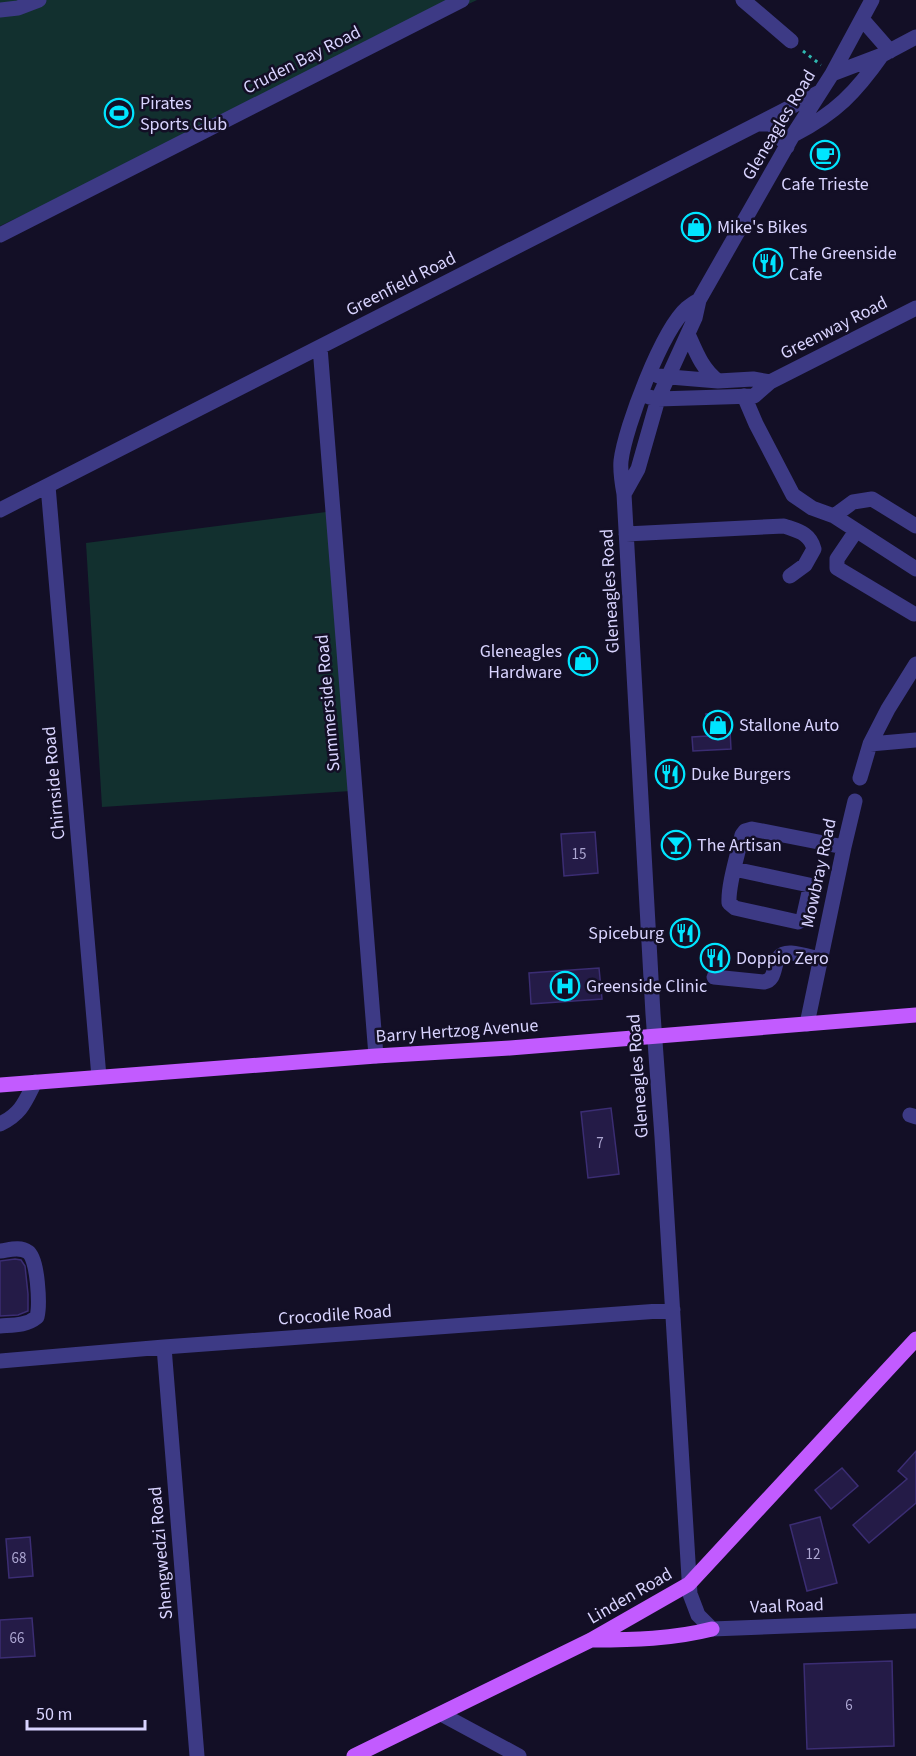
<svg xmlns="http://www.w3.org/2000/svg" width="916" height="1756" font-family="'Source Sans 3',sans-serif">
<style>
.green{fill:#12302f}
.building{fill:#241b47;stroke:#3b2d73;stroke-width:1.5}
.lines{fill:none;stroke-linecap:round;stroke-linejoin:round}
.path{stroke:#2fb8b0;stroke-width:3;stroke-dasharray:3 4.5;stroke-linecap:butt}
.minor{stroke:#3d3a85;stroke-width:15}
.major{stroke:#c25bff;stroke-width:15}
.labels{text-anchor:middle;dominant-baseline:central;stroke-width:5;stroke-linejoin:round;paint-order:stroke}
.number-label{font-size:15px;fill:#aca6d1}
.street-label{font-size:18px;fill:#d9d4ff;stroke:#130f26}
.poi-label{font-size:18px;fill:#d9d4ff;stroke:#130f26;text-anchor:start}
</style>
<rect width="100%" height="100%" fill="#130f26"/>
<!-- green -->
<path class="green" d="M0,0H477L0,226Z
M334,511L351,791L102,807L86,543Z"/>
<!-- building -->
<path class="building" d="M729,712L731,749L693,751L692,737L708,736L706,714Z
M595,832L598,873L564,876L561,834Z
M599,968L602,999L531,1004L529,973Z
M611,1108L619,1174L588,1178L581,1112Z
M15,1259L21,1260L25,1266L28,1294V1311L18,1315L0,1316V1261Z
M916,1451V1503L869,1543L853,1525L907,1479L898,1471Z
M842,1468L858,1486L831,1509L815,1490Z
M820,1517L837,1583L807,1591L790,1525Z
M30,1537L33,1576L9,1578L6,1539Z
M32,1618L35,1656L0,1658V1620Z
M892,1661L894,1746L807,1749L804,1664Z"/>
<g class="lines">
<!-- path -->
<path class="path" d="M803,51L821,65"/>
<!-- minor -->
<path class="minor" d="M743,0L791,41
M0,10L18,8L39,0
M862,19L890,51
M832,74L882,55L916,37
M758,124H772L787,147
M795,134C836,113 856,92 882,55
M0,235L462,0
M699,300C695,302 691,305 687,308C662,330 625,427 621,461C620,472 622,483 624,494L653,1014L662,1137L690,1594L698,1615L712,1629L916,1621
M688,334C696,352 702,369 718,381
M320,347L376,1056
M658,376L718,381L753,379L770,382
M744,396L756,424L793,495L812,508L834,516L853,502L872,499L916,526
M649,397L658,399L754,396L770,382L916,308
M48,486L99,1077
M624,494L638,469L658,399L695,318L699,300L793,135L832,74L872,0
M0,510L820,92
M834,516L916,569
M856,531L837,559V568L914,614
M626,534L784,526C798,531 810,533 814,549L805,565L790,576
M870,744L916,740
M860,778L870,744L888,709L916,664
M734,869L809,885L810,888L803,919L798,922L735,908L729,903C728,884 738,854 742,835L745,831L752,829L844,847
M714,977L764,982C781,979 768,952 791,953C801,954 811,957 820,959
M807,1024L844,847L855,801
M910,1115L916,1117
M0,1124C21,1114 25,1102 35,1082
M0,1251C9,1250 20,1246 28,1252C38,1259 40,1305 37,1317C26,1326 13,1325 0,1326
M164,1347L197,1756
M0,1361L164,1347L673,1310
M441,1714L519,1756"/>
<!-- major -->
<path class="major" d="M0,1085L376,1056L510,1048L916,1015
M593,1640C633,1640 673,1639 712,1629
M354,1756L591,1640L689,1584L916,1339"/>
</g>
<!-- icons -->
<defs>
<g id="stadium-ring" transform="scale(1.5)"><circle r="9.5" fill="#130f26" stroke="#00e5ff" stroke-width="1.5"/><path d="M0-5a6.5 5 0 1 0 0 10a6.5 5 0 1 0 0-10ZM-3.5-1.8h7v3.6h-7Z" fill="#00e5ff"/></g>
<g id="cafe-ring" transform="scale(1.5)"><circle r="9.5" fill="#130f26" stroke="#00e5ff" stroke-width="1.5"/><path d="M-5.5-4.5H6V0H3Q3 3.5 0 3.5H-2.5Q-5.5 3.5-5.5 0ZM3-3.2v2h1.7v-2ZM-6 4.5H4V6H-6Z" fill="#00e5ff"/></g>
<g id="shop-ring" transform="scale(1.5)"><circle r="9.5" fill="#130f26" stroke="#00e5ff" stroke-width="1.5"/><path d="M-5-2.5h2.3a2.7 3.5 0 0 1 5.4 0H5L5.5 6h-11ZM-1.5-2.5h3a1.5 2.3 0 0 0-3 0Z" fill="#00e5ff"/></g>
<g id="restaurant-ring" transform="scale(1.5)"><circle r="9.5" fill="#130f26" stroke="#00e5ff" stroke-width="1.5"/><path d="M-5-6h1v4h1v-4h1v4h1v-4h1v5L-1.5 .5V6h-2V.5L-5-1ZM5-6V6H3V1.5H1.5Q1.5-4 5-6Z" fill="#00e5ff"/></g>
<g id="bar-ring" transform="scale(1.5)"><circle r="9.5" fill="#130f26" stroke="#00e5ff" stroke-width="1.5"/><path d="M-6-5H6L.8 .8V4.5H3.5V6h-7V4.5H-.8V.8Z" fill="#00e5ff"/></g>
<g id="hospital-ring" transform="scale(1.5)"><circle r="9.5" fill="#130f26" stroke="#00e5ff" stroke-width="1.5"/><path d="M-5-5h3v3.5h4V-5h3V5h-3V1.5h-4V5h-3Z" fill="#00e5ff"/></g>
</defs>
<g fill-rule="evenodd">
<use href="#stadium-ring" x="119" y="113"/>
<use href="#cafe-ring" x="825" y="155"/>
<use href="#shop-ring" x="696" y="227"/>
<use href="#restaurant-ring" x="768" y="263"/>
<use href="#shop-ring" x="583" y="661"/>
<use href="#shop-ring" x="718" y="725"/>
<use href="#restaurant-ring" x="670" y="774"/>
<use href="#bar-ring" x="676" y="845"/>
<use href="#restaurant-ring" x="685" y="933"/>
<use href="#restaurant-ring" x="715" y="958"/>
<use href="#hospital-ring" x="565" y="986"/>
</g>
<g class="labels">
<!-- number labels -->
<g class="number-label">
<text x="579" y="854">15</text>
<text x="600" y="1143">7</text>
<text x="813" y="1554">12</text>
<text x="19" y="1558">68</text>
<text x="17" y="1638">66</text>
<text x="849" y="1705">6</text>
</g>
<!-- street labels -->
<g class="street-label">
<text transform="translate(302 60) rotate(-27)">Cruden Bay Road</text>
<text transform="translate(779 125) rotate(-59)">Gleneagles Road</text>
<text transform="translate(401 284) rotate(-27)">Greenfield Road</text>
<text transform="translate(834 328) rotate(-27)">Greenway Road</text>
<text transform="translate(610 591) rotate(-93)">Gleneagles Road</text>
<text transform="translate(328 703) rotate(-95)">Summerside Road</text>
<text transform="translate(54 783) rotate(-95)">Chirnside Road</text>
<text transform="translate(819 873) rotate(-78)">Mowbray Road</text>
<text transform="translate(457 1031) rotate(-4)">Barry Hertzog Avenue</text>
<text transform="translate(638 1076) rotate(-94)">Gleneagles Road</text>
<text transform="translate(335 1315) rotate(-4)">Crocodile Road</text>
<text transform="translate(161 1553) rotate(-95)">Shengwedzi Road</text>
<text transform="translate(630 1596) rotate(-30)">Linden Road</text>
<text transform="translate(787 1606) rotate(-2)">Vaal Road</text>
</g>
<!-- poi labels -->
<g class="poi-label">
<text x="140" y="103">Pirates<tspan x="140" dy="21">Sports Club</tspan></text>
<text x="825" y="184" text-anchor="middle">Cafe Trieste</text>
<text x="717" y="227">Mike's Bikes</text>
<text x="789" y="253">The Greenside<tspan x="789" dy="21">Cafe</tspan></text>
<text x="562" y="651" text-anchor="end">Gleneagles<tspan x="562" dy="21">Hardware</tspan></text>
<text x="739" y="725">Stallone Auto</text>
<text x="691" y="774">Duke Burgers</text>
<text x="697" y="845">The Artisan</text>
<text x="664" y="933" text-anchor="end">Spiceburg</text>
<text x="736" y="958">Doppio Zero</text>
<text x="586" y="986">Greenside Clinic</text>
</g>
</g>
<!-- scale -->
<path d="M27 1720v9h118v-9" fill="none" stroke="#d9d4ff" stroke-width="3"/>
<text x="36" y="1720" font-size="18" fill="#d9d4ff" stroke="#130f26" stroke-width="4.5" paint-order="stroke">50 m</text>
</svg>
